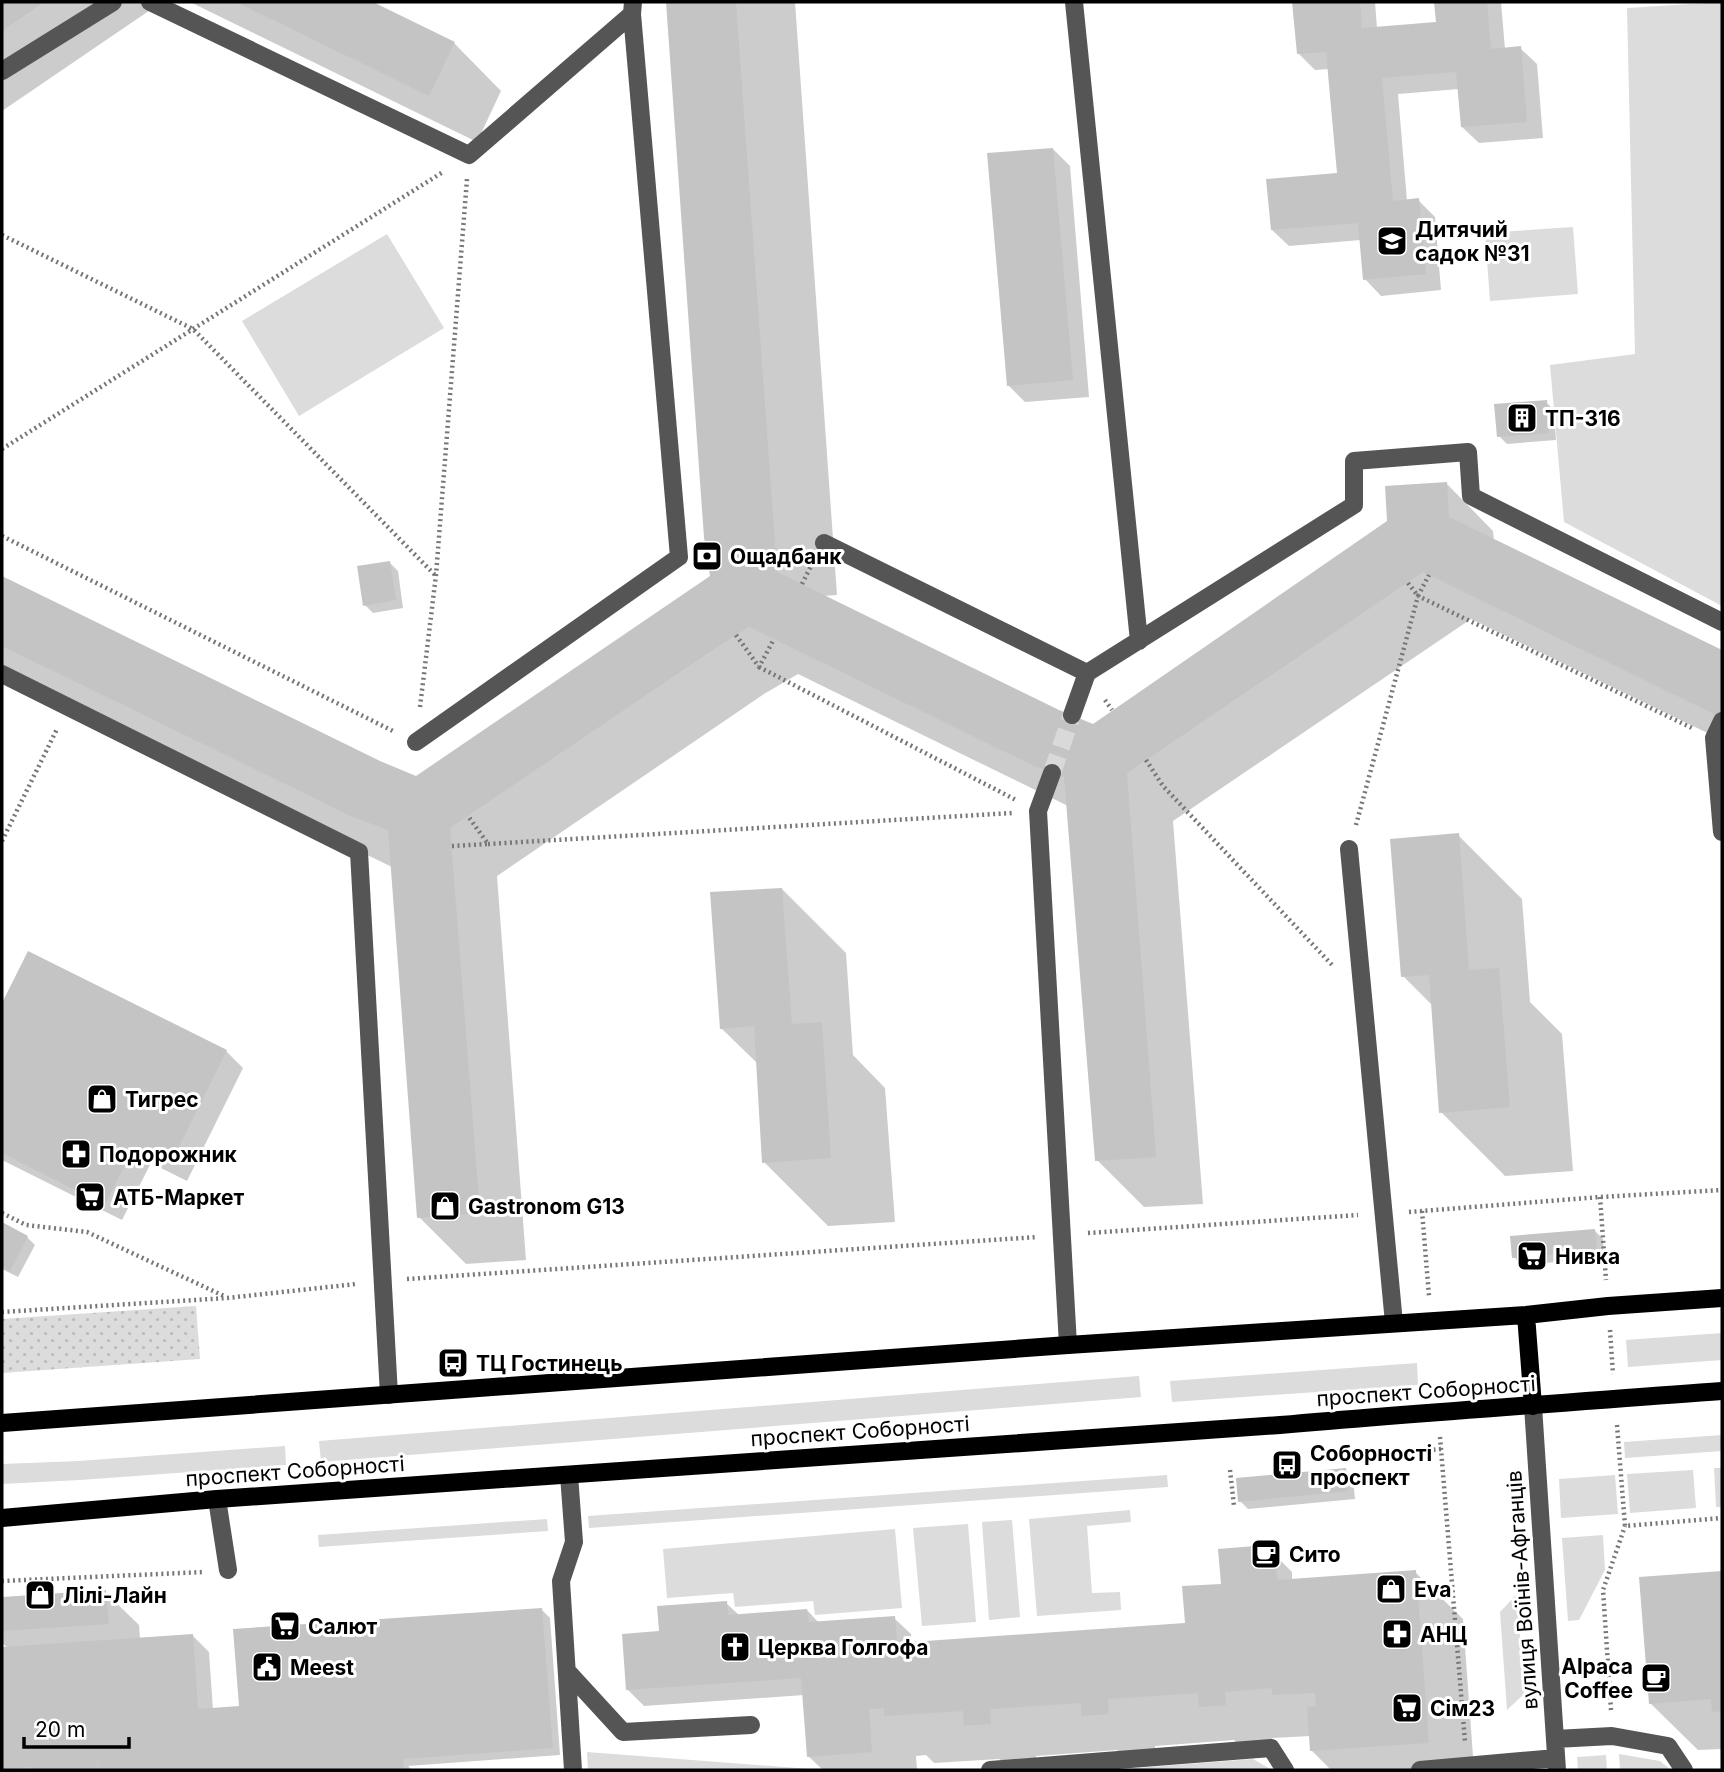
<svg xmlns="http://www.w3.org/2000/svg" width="1724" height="1772" font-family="Inter,sans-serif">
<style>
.green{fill:#dcdcdc}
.park{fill:url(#park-dots)}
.shadow{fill:#0003}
.building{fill:#c4c4c4}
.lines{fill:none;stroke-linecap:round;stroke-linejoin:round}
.minor-tunnel{stroke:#d9d9d9;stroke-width:18;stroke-dasharray:18 9;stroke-linecap:butt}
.path{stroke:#777;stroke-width:4.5;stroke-dasharray:2 3.5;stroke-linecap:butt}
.minor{stroke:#555;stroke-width:18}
.major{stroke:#000;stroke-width:18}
.labels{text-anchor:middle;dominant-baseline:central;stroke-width:6;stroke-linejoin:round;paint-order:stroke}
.poi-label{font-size:21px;font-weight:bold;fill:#000;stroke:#fff;text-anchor:start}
.street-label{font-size:21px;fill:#000;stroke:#fff}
</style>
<defs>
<pattern id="park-dots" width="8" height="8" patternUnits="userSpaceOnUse" patternTransform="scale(1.75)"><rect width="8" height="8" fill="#dcdcdc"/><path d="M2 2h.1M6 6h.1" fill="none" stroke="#bbb" stroke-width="1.8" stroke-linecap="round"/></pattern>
</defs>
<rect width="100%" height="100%" fill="#fff"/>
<!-- green -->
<path class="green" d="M1722,2V606L1564,522L1550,365L1635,354L1627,8Z
M1573,227L1578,294L1490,301L1485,233Z
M387,234L444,328L299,416L242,321Z
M1722,1333V1360L1628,1367L1626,1340Z
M1417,1363L1418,1385L1172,1402L1170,1381Z
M1139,1376L1141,1397L321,1462L319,1441Z
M1722,1435V1451L1625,1458L1624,1442Z
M285,1446L286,1465L80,1480L2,1484V1464L79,1461Z
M1714,1468H1722V1507H1716Z
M1693,1470L1696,1508L1630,1513L1627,1474Z
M1167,1475L1168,1487L589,1528L588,1516Z
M1615,1475L1618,1514L1561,1518L1559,1479Z
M1130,1510L1131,1522L1087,1526L1092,1593L1120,1592L1121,1610L1037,1616L1029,1519Z
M547,1519L548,1531L319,1547L318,1535Z
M1012,1520L1020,1617L989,1620L982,1522Z
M968,1524L976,1622L922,1626L913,1528Z
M895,1529L902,1608L815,1615L813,1601L735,1607L733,1593L667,1598L663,1549Z
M1603,1535L1605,1570L1579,1620L1568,1621L1562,1538Z
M1517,1594L1524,1694L1507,1710L1500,1612Z
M587,1752L810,1769V1770H588Z
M1619,1754L1660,1761L1671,1770H1620Z
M1606,1755L1607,1770H1578L1577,1757Z
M1253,1759L1272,1770H1124V1769Z"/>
<!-- park -->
<path class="park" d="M196,1306L200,1359L2,1373V1319Z"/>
<!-- shadow -->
<path class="shadow" d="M2,2H162L2,111Z
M190,2H369L454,43L501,91L477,142Z
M668,2H795L837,595L823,596L1058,711L1093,726L1446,483L1493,531L1494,541L1722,652V740L1471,619L1173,821L1203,1204L1144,1207L1097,1160L1068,806L798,674L764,694L497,876L526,1260L466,1264L419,1217L392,867L2,677V578L380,762L416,778L712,577L706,536Z
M1294,2H1375L1377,28L1438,23L1436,2H1501L1505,49L1520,48L1537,64L1543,138L1479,143L1462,127L1459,89L1398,94L1407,201L1418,200L1435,217L1441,290L1381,296L1365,279L1361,240L1289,246L1272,230L1339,175L1329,69L1315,70L1299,54Z
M1053,149L1070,166L1089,397L1025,402L1008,385Z
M1546,402L1554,410L1556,440L1507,444L1499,436Z
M390,563L398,571L403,608L373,613L365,605Z
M1458,835L1522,899L1530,1002L1562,1034L1573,1171L1505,1176L1441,1112L1433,1006L1403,976Z
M782,889L846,953L853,1055L885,1088L895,1222L828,1226L764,1162L758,1064L721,1028Z
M29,953L226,1051L243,1068L187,1181L151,1163L122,1220L2,1160V1007Z
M2,1224L27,1237L35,1245L18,1277L2,1269Z
M1595,1231L1603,1239L1604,1258L1522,1265L1514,1257Z
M1346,1470L1353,1477L1355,1499L1248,1509L1240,1501Z
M1255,1548L1263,1556L1275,1555L1292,1572V1580L1415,1572L1463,1619L1474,1770H1331L1312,1751L1311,1736L1272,1738L1273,1752L1248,1754L1234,1740L1155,1746L1156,1761L1130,1763L1117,1750L1036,1756L1037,1770H1011L999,1759L934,1763L926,1755L916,1756L917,1770H823L808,1756L804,1695L644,1706L627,1689L661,1633L726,1603L739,1615L807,1610L819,1623L894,1618L911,1634L912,1644L1187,1625Z
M1722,1572V1749L1698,1750L1650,1703L1641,1578Z
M105,1592L139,1625L140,1639L192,1635L209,1652L213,1710L240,1708L542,1610L550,1618L560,1755L408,1766L412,1770H2V1649L8,1648L2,1643V1599Z"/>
<!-- building -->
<path class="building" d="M2,2H44L2,31Z
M236,2H373L455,42L429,96Z
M666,2H736L777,572L1059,710L1093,724L1387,521L1385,486L1447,482L1449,517L1722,650V718L1423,572L1127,773L1156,1157L1095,1161L1064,777L1032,765L749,627L717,647L450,828L480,1213L417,1218L388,830L353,817L2,646V576L380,761L416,776L710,576L704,537L699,468Z
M1292,2H1360L1362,28L1436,22L1434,2H1487L1491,49L1521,46L1527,122L1461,127L1456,72L1382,78L1393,201L1419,198L1426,274L1363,280L1358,223L1271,230L1266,179L1337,173L1326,52L1297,54Z
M1053,148L1073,380L1007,386L987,153Z
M1547,400L1549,433L1497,437L1494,404Z
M390,561L396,600L363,606L357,566Z
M1459,833L1469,970L1499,968L1510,1107L1439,1113L1429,975L1401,977L1390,839Z
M782,888L792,1024L822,1022L831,1158L762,1163L754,1026L720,1029L710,892Z
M28,951L227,1050L170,1165L134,1147L105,1205L2,1153V1003Z
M2,1222L28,1236L10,1271L2,1266Z
M1595,1229L1597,1251L1512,1258L1510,1236Z
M1346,1468L1348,1491L1238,1502L1236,1478Z
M1255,1546L1256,1555L1275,1554L1277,1580L1416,1570L1429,1743L1310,1751L1307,1707L1316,1706L1315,1693L1272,1695V1688L1225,1692L1226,1705L1213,1706L1199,1707L1198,1693L1108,1699L1109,1714L1081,1716V1703L990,1709L991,1724L978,1725L964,1726L963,1711L884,1716V1708L869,1709L872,1752L807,1757L801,1678L626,1690L622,1634L659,1631L657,1606L727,1601L728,1615L807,1609L809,1622L895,1616L897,1643L1185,1623L1182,1586L1221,1584L1218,1549Z
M1722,1571V1711L1712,1712L1711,1699L1649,1704L1639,1577Z
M106,1590L109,1624L2,1631V1597Z
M542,1608L553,1748L403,1759L404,1770H99L97,1754L98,1770H33L32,1767L2,1769V1647L193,1634L198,1709L239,1706L233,1629Z"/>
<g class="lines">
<!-- minor-tunnel -->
<path class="minor-tunnel" d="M1052,773L1072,715"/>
<!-- path -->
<path class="path" d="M2,235L193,329L435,575
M2,449L443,172
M2,536L393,731
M1408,583L1418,596L1429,575
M802,584L811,566
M736,635L759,667L774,639
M759,667L1016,800
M1105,700L1112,710
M420,707L436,575L467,179
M1146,760L1163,786L1333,966
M1356,825L1418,596L1692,728
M2,841L57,729
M488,844L1012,813
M452,846L488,844L468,816
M1600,1197L1606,1280
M1422,1211L1429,1296
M1409,1212L1600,1197L1722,1190
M2,1213L26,1225L87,1232L226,1297
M1088,1233L1358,1215
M407,1279L1037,1237
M2,1312L227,1298L356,1284
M1610,1330L1613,1374
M1617,1425L1625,1526L1722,1518
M1440,1437L1465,1742
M1346,1459L1441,1449
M1230,1470L1234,1506
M2,1581L204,1572
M1611,1710L1603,1590L1625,1526"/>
<!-- minor -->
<path class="minor" d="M150,2L469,155L632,14
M1074,2L1139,641
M2,71L113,2
M824,543L1087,673L1354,505V461L1468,452L1471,496L1722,622
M2,674L359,852L389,1395
M1072,715L1087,673
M1722,721L1714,738L1722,832
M416,742L679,557L632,14L633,2
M1052,773L1038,811L1068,1345
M1349,849L1394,1323
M1533,1406L1557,1770
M569,1475L574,1542L561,1581L573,1770
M217,1499L228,1570
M567,1671L623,1732L751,1725
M1555,1739L1612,1736L1668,1746L1684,1770
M990,1770L1271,1748L1285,1770
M1420,1770L1556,1758"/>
<!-- major -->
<path class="major" d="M1526,1315L1533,1406
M2,1423L1068,1345L1526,1315L1608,1306L1722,1298
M2,1518L217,1499L1280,1425C1427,1412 1575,1402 1722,1391"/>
</g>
<!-- icons -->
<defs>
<g id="school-square" transform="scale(1.575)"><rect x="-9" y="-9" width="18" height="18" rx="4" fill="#000" stroke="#fff"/><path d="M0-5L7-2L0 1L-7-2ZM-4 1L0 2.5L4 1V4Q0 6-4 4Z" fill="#fff"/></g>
<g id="building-square" transform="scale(1.575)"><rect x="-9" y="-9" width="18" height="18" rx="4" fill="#000" stroke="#fff"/><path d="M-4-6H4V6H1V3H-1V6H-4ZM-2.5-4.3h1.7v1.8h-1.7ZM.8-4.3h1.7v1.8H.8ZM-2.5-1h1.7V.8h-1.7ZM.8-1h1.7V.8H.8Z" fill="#fff"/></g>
<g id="bank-square" transform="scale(1.575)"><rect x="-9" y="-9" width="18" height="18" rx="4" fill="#000" stroke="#fff"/><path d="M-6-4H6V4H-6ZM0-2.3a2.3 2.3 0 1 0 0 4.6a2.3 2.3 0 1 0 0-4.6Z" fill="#fff"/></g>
<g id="shop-square" transform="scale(1.575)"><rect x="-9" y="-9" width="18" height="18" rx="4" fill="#000" stroke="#fff"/><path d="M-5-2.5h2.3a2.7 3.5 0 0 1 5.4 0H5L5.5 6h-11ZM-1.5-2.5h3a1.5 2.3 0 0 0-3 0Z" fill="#fff"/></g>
<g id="pharmacy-square" transform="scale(1.575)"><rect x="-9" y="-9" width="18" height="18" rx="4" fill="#000" stroke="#fff"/><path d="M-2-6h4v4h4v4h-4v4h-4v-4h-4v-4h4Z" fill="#fff"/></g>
<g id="supermarket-square" transform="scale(1.575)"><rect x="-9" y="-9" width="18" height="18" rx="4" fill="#000" stroke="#fff"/><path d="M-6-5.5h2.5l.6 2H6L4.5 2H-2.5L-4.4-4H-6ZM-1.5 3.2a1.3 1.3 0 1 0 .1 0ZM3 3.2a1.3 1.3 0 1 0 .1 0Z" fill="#fff"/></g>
<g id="bus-square" transform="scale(1.575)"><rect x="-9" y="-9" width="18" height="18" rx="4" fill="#000" stroke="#fff"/><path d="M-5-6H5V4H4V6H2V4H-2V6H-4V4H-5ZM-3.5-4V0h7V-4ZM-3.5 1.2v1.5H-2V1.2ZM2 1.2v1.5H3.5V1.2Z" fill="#fff"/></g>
<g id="cafe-square" transform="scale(1.575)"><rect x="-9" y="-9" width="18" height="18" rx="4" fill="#000" stroke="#fff"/><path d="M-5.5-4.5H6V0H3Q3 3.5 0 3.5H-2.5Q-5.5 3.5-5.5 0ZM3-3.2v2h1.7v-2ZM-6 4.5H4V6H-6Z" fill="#fff"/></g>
<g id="church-square" transform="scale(1.575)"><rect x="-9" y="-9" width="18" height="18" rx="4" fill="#000" stroke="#fff"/><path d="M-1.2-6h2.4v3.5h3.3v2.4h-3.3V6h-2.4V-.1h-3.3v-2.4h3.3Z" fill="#fff"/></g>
<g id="civic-square" transform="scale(1.575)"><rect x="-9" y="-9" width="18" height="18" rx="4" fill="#000" stroke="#fff"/><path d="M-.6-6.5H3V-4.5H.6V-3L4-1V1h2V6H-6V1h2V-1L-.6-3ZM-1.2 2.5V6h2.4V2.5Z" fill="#fff"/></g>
</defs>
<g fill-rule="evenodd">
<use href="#school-square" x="1392" y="241"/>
<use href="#building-square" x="1522" y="418"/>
<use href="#bank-square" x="707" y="556"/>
<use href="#shop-square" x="102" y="1099"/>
<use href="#pharmacy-square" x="76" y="1154"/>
<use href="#supermarket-square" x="90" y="1197"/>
<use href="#shop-square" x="445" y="1206"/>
<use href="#supermarket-square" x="1532" y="1256"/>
<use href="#bus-square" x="453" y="1363"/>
<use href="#bus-square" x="1287" y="1465"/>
<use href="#cafe-square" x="1266" y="1554"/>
<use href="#shop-square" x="1391" y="1589"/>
<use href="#shop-square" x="40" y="1595"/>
<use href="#supermarket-square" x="285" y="1626"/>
<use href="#pharmacy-square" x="1397" y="1634"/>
<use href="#church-square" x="735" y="1647"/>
<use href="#civic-square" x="267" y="1667"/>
<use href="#cafe-square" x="1656" y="1678"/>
<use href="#supermarket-square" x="1407" y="1708"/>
</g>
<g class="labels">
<!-- poi labels -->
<g class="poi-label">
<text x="1415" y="229">Дитячий<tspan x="1415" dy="24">садок №31</tspan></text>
<text x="1545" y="418">ТП-316</text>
<text x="730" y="556">Ощадбанк</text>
<text x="125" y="1099">Тигрес</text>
<text x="99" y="1154">Подорожник</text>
<text x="113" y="1197">АТБ-Маркет</text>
<text x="468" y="1206">Gastronom G13</text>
<text x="1555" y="1256">Нивка</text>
<text x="476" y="1363">ТЦ Гостинець</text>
<text x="1310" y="1453">Соборності<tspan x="1310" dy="24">проспект</tspan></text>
<text x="1289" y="1554">Сито</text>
<text x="1414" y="1589">Eva</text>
<text x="63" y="1595">Лілі-Лайн</text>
<text x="308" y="1626">Салют</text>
<text x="1420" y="1634">АНЦ</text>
<text x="758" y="1647">Церква Голгофа</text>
<text x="1633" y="1666" text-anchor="end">Alpaca<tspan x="1633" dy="24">Coffee</tspan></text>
<text x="290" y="1667">Meest</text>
<text x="1430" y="1708">Сім23</text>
</g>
<!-- street labels -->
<g class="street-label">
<text transform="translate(1426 1391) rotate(-4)">проспект Соборності</text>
<text transform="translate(860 1431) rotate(-4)">проспект Соборності</text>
<text transform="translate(295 1471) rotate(-4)">проспект Соборності</text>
<text transform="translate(1522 1590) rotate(-94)">вулиця Воїнів-Афганців</text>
</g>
</g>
<!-- border -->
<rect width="1724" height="1772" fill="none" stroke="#000000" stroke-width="7"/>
<!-- scale -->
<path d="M24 1737v10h105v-10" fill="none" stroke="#000000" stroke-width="3.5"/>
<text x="35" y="1737" font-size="21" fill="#000000" stroke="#ffffff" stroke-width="5" paint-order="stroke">20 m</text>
</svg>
